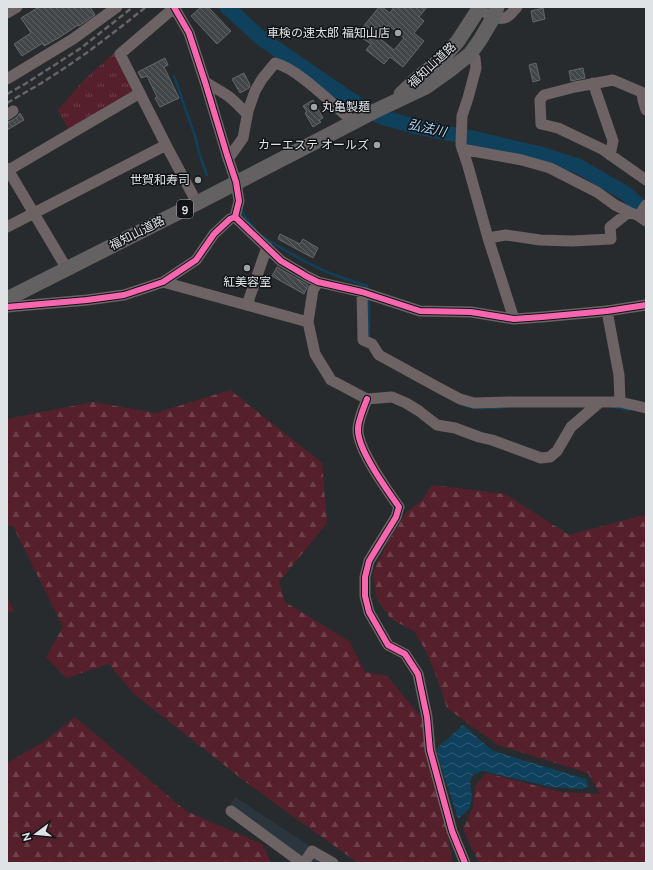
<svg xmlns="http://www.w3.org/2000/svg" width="653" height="870" font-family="Raleway,'Noto Sans JP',sans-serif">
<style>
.built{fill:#2a353d}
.grass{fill:url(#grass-tufts)}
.forest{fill:url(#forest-firs)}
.water{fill:url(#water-waves)}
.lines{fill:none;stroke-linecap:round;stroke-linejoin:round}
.stream{stroke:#0f405c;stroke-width:2.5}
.river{stroke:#0f405c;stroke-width:15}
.building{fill:url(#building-back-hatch);stroke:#646769;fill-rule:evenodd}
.minor{stroke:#6d6264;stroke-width:11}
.highway{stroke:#646163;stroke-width:15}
.rail{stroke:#686365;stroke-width:2.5;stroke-dasharray:6 3;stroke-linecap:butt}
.cycleway-casing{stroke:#111316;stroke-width:8}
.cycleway{stroke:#f766af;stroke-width:6}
.poi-dot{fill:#9fa3a5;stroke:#111316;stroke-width:1.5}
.labels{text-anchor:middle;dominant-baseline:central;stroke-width:3;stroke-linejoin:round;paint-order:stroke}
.shield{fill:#111316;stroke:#a1a5a8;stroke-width:1}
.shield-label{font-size:11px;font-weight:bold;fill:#dfe3e6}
.poi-label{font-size:12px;fill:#dfe3e6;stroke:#111316;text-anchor:end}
.street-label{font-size:12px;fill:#dfe3e6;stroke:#111316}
.water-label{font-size:13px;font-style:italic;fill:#abd6f5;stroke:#111316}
</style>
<defs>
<pattern id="grass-tufts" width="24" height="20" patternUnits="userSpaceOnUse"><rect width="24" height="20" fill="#55202c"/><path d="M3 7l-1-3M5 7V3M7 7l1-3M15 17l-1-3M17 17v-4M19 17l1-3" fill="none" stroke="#6d404b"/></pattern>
<pattern id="forest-firs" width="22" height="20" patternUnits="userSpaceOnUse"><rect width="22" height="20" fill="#55202c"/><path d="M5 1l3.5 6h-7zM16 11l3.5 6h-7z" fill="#6d404b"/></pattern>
<pattern id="water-waves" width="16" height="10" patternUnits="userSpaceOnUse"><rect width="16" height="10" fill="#0f405c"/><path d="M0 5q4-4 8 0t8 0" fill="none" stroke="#325b73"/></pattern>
<pattern id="building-back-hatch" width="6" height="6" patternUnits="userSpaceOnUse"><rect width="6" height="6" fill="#434648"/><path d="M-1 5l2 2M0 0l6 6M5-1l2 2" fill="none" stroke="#5e6162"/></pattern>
</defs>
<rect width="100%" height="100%" fill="#282b2d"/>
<!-- built -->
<path class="built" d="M235,797L310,846L343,863H293L227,811Z"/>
<!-- grass -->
<path class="grass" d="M114,53L132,91L69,130L58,110L85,79Z"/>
<!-- forest -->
<path class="forest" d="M230,390L322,463L327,523L279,582L285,602L349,641L365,672L387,676L426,723L453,863H358L243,780L133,693L109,664L66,678L46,657L63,627L13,526H7V419L93,402L156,413Z
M432,485L505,494L569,535L644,515L646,517V863H486L478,861L463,830L473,807L475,786L486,773L561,792L600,794L588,773L498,745L447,708L437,678L426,651L414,631L391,619L376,597L373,572L388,542L406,513L422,500Z
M7,596L15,613L7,611Z
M75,717L186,811L262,844L271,863H7V763L44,742Z"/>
<!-- water -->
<path class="water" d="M463,725L493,751L586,779L588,786L583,789L552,787L482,771L473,775L470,782L472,798L469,809L458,819L438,757L437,748Z"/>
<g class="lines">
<!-- stream -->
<path class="stream" d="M174,76L196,139L199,153L207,175
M241,209L246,218L255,229
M262,236C284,250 307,264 332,274C344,279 356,282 367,286L368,290
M369,298V339
M460,404C473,409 486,408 500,408
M613,407L630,410"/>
<!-- river -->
<path class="river" d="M227,7L262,39L351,100L381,117L417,127L477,139L540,154L578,166L625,193L646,211"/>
</g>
<!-- building -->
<path class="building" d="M39,7H90L95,15L79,26L78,25L60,37L44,46L43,43L22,56L14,44L31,33L21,18Z
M201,7H208L231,31L217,44L191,16Z
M379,7H382L390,13L394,7H427L419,17L424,21L414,33L424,41L403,67L390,57L384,64L366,50L371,44L362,38L364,36L359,32ZM388,25L404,38L394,50L378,37Z
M543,8L545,19L533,22L531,11Z
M165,58L168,65L164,67L179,98L160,107L155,98L157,97L147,76L141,78L138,72Z
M536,63L540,80L533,82L529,65Z
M583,68L585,78L571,81L569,71Z
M244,73L250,85L249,88L240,93L232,79Z
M313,100L323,118L319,120L321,122L313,127L305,113L307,112L303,106Z
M20,113L24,120L7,130V122L11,121L17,117Z
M280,234L300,244L303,239L318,248L313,258L278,239Z
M277,267L308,285L304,294L272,276Z"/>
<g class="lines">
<!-- minor -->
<path class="minor" d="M175,7L120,54L166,145L197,203
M7,13L17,7
M487,14C493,18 501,20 507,17C511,15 514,10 517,7
M470,54L475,58L476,68L468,98L462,116L461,145L468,166L488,238L514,319
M7,79L73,39L117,7
M205,82C213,87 221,91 228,96C235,101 241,108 247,114
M593,83L613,141L610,155
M642,93L643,100L646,110
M646,94L613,80L575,87L544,95L540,100L541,124L558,128L602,149L646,180
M7,115L13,111
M462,149L522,160L550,168L597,192L615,205L629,212L639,216L646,221
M228,159L243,138L248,111L255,91L262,79L275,63C298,69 329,101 348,117L350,124
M7,168L67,269
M7,171L140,93
M639,216L646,205
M235,217L281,261L303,274L306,276L318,282L362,292L420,311L471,312L514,319L542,317L607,311L646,305
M7,227L166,145
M488,238L506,235L540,240L572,241L611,239L610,227L629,212
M163,282L308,322
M318,282L313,290L308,322L315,354L331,380L367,399L392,397L406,403L419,411L437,425L455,428L479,437L492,440L541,458L550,457L557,451L571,427L600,402
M362,292L363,340L372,344L379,355L441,389L460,399L474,403L512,402H620L646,408
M247,305L267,247
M7,307L87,300L124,295L163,282L196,260L214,234L230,219L235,217L239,201L236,182L227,155L205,82L189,33L174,7
M607,311L619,375L620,402
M367,399C364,407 358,421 358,429C357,449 387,490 399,507L396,517L369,561L365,577V596L369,612L388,645L405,654L418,674L427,717L430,750L452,831L465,863
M231,811L302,863
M304,863L312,851L333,863"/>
<!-- highway -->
<path class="highway" d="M401,94L420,76L442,59L458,41L480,7
M7,299L197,203L375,111L426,87L450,70L470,54L480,40L493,18L497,7"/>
<!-- rail -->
<path class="rail" d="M7,94L25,84L81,48L133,7
M7,103C24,93 41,84 57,73C88,53 117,30 146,7"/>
<!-- cycleway casing -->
<g class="cycleway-casing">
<path id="cycleway" d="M235,217L281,261L303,274L306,276L318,282L362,292L420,311L471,312L514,319L542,317L607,311L646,305
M7,307L87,300L124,295L163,282L196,260L214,234L230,219L235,217L239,201L236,182L227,155L205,82L189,33L174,7
M367,399C364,407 358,421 358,429C357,449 387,490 399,507L396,517L369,561L365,577V596L369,612L388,645L405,654L418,674L427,717L430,750L452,831L465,863"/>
</g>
<!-- cycleway -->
<use href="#cycleway" class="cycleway"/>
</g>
<!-- markers -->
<g class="poi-dot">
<circle cx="398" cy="33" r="4"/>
<circle cx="314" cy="107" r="4"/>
<circle cx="377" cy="145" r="4"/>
<circle cx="198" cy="180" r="4"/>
<circle cx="247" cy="268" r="4"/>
</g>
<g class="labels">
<!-- shield labels -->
<rect class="shield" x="177" y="200" width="16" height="18" rx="3"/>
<g class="shield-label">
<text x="185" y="209">9</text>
</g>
<!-- poi labels -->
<g class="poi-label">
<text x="390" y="33">車検の速太郎 福知山店</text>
<text x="322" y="107" text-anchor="start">丸亀製麺</text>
<text x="369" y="145">カーエステ オールズ</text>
<text x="190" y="180">世賀和寿司</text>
<text x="247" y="282" text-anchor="middle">紅美容室</text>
</g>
<!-- street labels -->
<g class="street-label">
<text transform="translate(432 65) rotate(-43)">福知山道路</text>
<text transform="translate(137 233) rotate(-27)">福知山道路</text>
</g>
<!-- water labels -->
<g class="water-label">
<text transform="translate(427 128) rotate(13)">弘法川</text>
</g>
</g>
<!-- border -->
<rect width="653" height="870" fill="none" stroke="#dfe3e6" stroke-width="16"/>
<!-- north arrow -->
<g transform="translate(36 834) rotate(254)" stroke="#111316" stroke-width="3" paint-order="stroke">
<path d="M0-3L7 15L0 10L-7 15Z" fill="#dfe3e6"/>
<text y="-6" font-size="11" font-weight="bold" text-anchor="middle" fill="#dfe3e6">N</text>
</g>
</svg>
